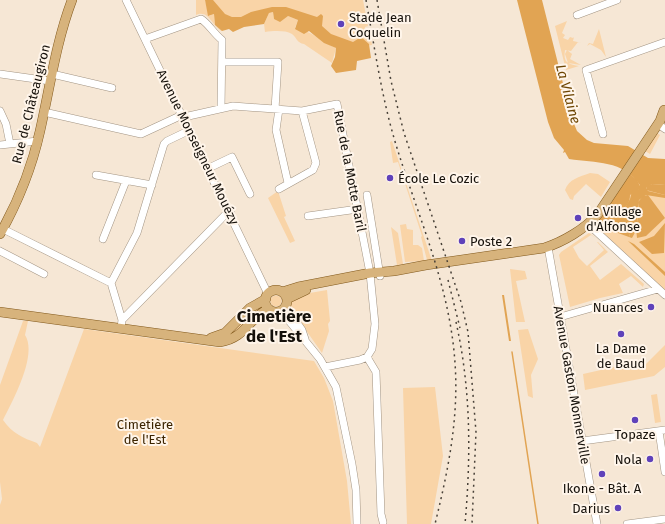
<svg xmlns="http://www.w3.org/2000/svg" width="665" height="524" font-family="'Fira Sans',sans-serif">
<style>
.green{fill:#f9d4a7}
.forest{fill:#e1a454}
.water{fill:#e1a453}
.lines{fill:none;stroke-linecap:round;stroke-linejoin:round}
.stream{stroke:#e1a453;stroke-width:1.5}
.minor-casing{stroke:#a39584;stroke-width:8}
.major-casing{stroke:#82591c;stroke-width:10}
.minor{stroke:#fff;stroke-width:7}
.major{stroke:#d7b37c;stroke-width:9}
.rail{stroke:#484138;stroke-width:1.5;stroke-dasharray:2 4;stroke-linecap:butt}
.poi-dot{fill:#5f42ba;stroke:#fff5ea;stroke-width:1.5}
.labels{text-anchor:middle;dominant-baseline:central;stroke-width:4;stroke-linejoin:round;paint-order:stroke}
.poi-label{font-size:13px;fill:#15100a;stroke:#fff5ea;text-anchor:start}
.street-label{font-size:13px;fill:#15100a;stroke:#fff5ea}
.park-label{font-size:13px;fill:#3c2400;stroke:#fff5ea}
.water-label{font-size:14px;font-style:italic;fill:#6e4603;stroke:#fff5ea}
.district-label{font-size:17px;font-weight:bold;fill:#15100a;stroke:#fff5ea}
</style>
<rect width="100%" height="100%" fill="#f6e7d5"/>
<!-- green -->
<path class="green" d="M196,0H205L209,16L214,14L215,25L222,31C212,27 209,9 196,15Z
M209,0H363L368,26L365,27V29H369L372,45L364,46L352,45L280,10L228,22Z
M273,12L274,19L288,16L298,20L295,28C314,32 319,40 336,48L332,63L304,44C297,43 297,38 292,34C285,30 273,31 265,32L264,24L269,13Z
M567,21L562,33L565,35L563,38L568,40L570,37L573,38L574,37L573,41L582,43L578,42L571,51L565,50C563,63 568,64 579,66L566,70L555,26Z
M599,29L606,57L601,50L590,44L587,46L589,43L593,44Z
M567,50L572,54L570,59L581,65L568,63L565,54Z
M657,133L660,135L650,154L645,151Z
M392,141L432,261L427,260L421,237L422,236L398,162L393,163L390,142Z
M590,173L598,174L610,182L601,197L586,184L574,196L573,200L570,199L565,190C569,179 579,177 590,173Z
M630,174L643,182L665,185V293L594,227Z
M278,191L286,216L284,217L295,241L290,243L268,198Z
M406,224L407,229L413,230V245H418L422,248L424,261L405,262L400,225Z
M391,227L398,233L403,264L397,265Z
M589,233L596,238L591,235L573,247L579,258L587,266L604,250L597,242H598L608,252L590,266L600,280L621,264L644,284L643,287L631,276L619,284L623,293L600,298L570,307L559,255L561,252Z
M510,269L525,271L527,279L516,281L525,322H516Z
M327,290L330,321L328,324L329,331L322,353L291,309V302L304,294Z
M270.5 301a5.5 5.5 0 1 1 11 0a5.5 5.5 0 1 1-11 0Z
M260,304L262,309L237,333L220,338Z
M23,321H28L25,335C38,355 12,402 3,420C12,433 23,438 37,443L40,447L84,329L314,361L324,378L333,401L347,481L351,524H0V505L2,499L0,482V385Z
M528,329L538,359L531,375L533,398L528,396L518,330Z
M665,345V367L654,376L585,390L583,374L641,361L645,365Z
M435,387L443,456L431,524H407L403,388Z
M657,394L661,422L655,423L651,395Z"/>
<!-- forest -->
<path class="forest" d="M205,0H213L225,14L232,17H241L251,12L272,7H286L317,17L321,14L323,16L322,26L331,34L353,42L361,37L369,44L371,58L357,61L356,70L336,73L331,66L335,57L336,48L324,43L309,31L304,34L295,29L298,20L288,16L280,22L274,19L273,12L269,13L264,24L244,27L233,32L229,29L222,31L215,25L214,14L208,16Z
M630,174L637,180L641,188L630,195C630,210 615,210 614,224L616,225C622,224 628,224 631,230L629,237L607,229H602L596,224Z
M652,184L665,185V195L646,190L647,186Z
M648,195L665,218L646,236L637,238L636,227L639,212L638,202L643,196Z
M665,223L664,253L652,254L639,242L654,236Z"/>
<!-- water -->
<path class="water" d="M517,0H542L572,119L577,131L587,140L594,143L628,146L648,158L665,159V185L652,184L646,188L648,191L665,195V198L646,195L639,200C636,213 640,226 632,238L629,237L631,230C628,223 621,226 615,225V217L617,213L623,211L630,199L632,191L639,189L640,185C623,160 596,163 569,159L565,152L563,153L564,150L554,138L548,122Z
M628,241L634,244L665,272V276Z
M502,295H504L511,341H509Z"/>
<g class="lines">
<!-- stream -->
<path class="stream" d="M512,352L538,524"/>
<!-- minor casing -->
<g class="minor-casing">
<path id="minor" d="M126,0L268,294
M577,15L617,0
M145,39L201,19C209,24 213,33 222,40L221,108
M222,62H278L275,109
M0,74L50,81
M52,74L112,88
M279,109L276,130L288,183
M0,111L6,124L10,144
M44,112L141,134L182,115
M184,117L233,106L302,111L337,104L370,273L375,324L372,349L367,357L360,360L325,367
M658,124L665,129
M603,134L586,70L665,42
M0,145L38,141
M209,168L232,157L250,194
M96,175L152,185
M279,189L313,170L316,163L302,111
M367,195L380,276
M308,216L358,209
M588,224L665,295
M3,229L111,283
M103,239L126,181
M548,247L597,524
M0,251L44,274
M286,307L302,330L305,339
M281,311L320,359L336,387L352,464L356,490L357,524
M560,317L658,289
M122,320L225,215L231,213
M121,328L122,320L111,283L137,233L164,144L167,141L190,130
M367,357L376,372L381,514L383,522
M659,431L665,472
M582,441L665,430
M627,524L665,519"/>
</g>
<!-- major casing -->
<g class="major-casing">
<path id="major" d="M0,234C18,202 32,167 40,131C50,87 56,42 72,0
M265 301a11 11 0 1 1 22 0a11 11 0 1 1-22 0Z
M282,292L298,287L370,273L394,271L426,265L544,248C563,242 585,229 598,214L660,121L664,110
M287,299L306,290
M0,312L220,342C246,338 249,317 269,309
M211,338L225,333L250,308L266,299"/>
</g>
<!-- minor -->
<use href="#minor" class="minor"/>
<!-- major -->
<use href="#major" class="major"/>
<!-- rail -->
<path class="rail" d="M366,0C375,50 382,100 397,148C419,219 450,287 455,363C459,418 448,471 435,524
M377,0L391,81L404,133L461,302L468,332L476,432L472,524
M448,280L460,328
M456,322C471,389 471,456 465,524"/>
</g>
<!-- markers -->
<g class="poi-dot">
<circle cx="341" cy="24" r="4"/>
<circle cx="390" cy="178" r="4"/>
<circle cx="578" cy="218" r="4"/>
<circle cx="462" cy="241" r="4"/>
<circle cx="651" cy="307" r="4"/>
<circle cx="621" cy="334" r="4"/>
<circle cx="635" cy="420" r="4"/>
<circle cx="650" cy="459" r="4"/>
<circle cx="602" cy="474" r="4"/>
<circle cx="618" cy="508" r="4"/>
</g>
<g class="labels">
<!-- poi labels -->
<g class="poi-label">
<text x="349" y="17">Stade Jean<tspan x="349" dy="15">Coquelin</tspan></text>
<text x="398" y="178">École Le Cozic</text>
<text x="586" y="211">Le Village<tspan x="586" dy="15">d'Alfonse</tspan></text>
<text x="470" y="241">Poste 2</text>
<text x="643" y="307" text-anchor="end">Nuances</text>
<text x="621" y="348" text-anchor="middle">La Dame<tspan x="621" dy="15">de Baud</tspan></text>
<text x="635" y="434" text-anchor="middle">Topaze</text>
<text x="642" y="459" text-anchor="end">Nola</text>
<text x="602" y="488" text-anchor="middle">Ikone - Bât. A</text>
<text x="610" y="508" text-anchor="end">Darius</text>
</g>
<!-- street labels -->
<g class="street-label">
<text transform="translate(31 104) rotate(-76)">Rue de Châteaugiron</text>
<text transform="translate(198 147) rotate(64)">Avenue Monseigneur Mouézy</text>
<text transform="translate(350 171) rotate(79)">Rue de la Motte Baril</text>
<text transform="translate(572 385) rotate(80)">Avenue Gaston Monnerville</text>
</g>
<!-- park labels -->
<g class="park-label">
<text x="145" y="424">Cimetière<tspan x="145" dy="15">de l'Est</tspan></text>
</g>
<!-- water labels -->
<g class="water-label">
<text transform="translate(568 94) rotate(75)">La Vilaine</text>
</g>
<!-- district labels -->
<g class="district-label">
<text x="274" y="316">Cimetière<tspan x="274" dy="20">de l'Est</tspan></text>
</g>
</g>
</svg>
